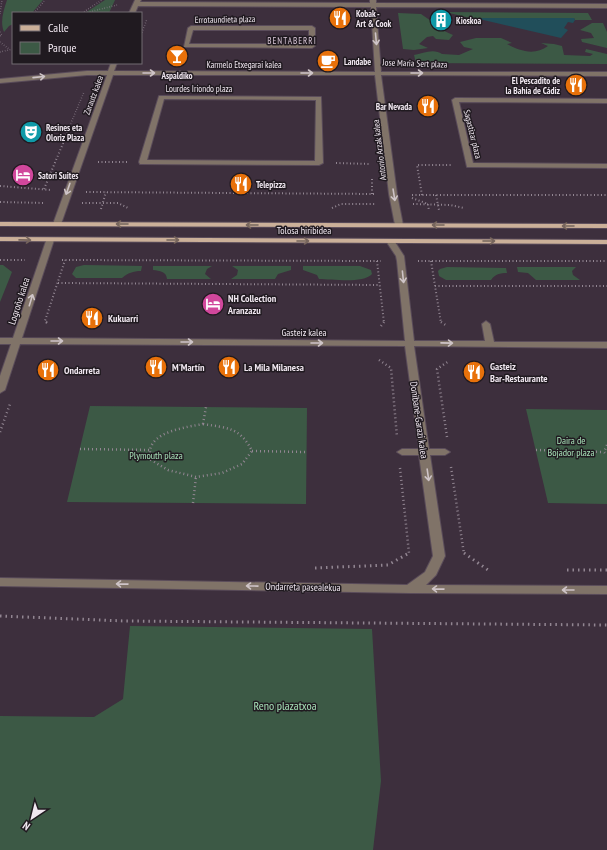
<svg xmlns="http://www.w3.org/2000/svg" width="607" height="850" font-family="'PT Sans Narrow',sans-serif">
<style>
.green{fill:#3c5945}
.water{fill:#214e5a}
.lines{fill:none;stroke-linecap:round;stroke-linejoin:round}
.minor-casing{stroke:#5a4c5a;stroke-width:2}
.major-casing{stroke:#5a4c5a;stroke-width:2}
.path-far3{stroke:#928692;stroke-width:1.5;stroke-dasharray:0.5 2;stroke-linecap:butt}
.path-far2{stroke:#928692;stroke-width:2;stroke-dasharray:1 2.5;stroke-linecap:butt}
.path-far1{stroke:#928692;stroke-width:2.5;stroke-dasharray:1 3;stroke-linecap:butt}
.path{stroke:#928692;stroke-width:3;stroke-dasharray:1.5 4;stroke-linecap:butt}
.minor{fill:#807368;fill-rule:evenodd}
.major{fill:#cbb099;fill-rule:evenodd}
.oneway{stroke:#cec4c7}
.oneway2{stroke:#76655c}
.labels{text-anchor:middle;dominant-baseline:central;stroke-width:3;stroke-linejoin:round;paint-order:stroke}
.far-poi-label{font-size:9px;font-weight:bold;fill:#f0e7f0;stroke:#201a20;text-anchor:start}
.far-street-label{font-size:9px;fill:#f0e7f0;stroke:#201a20}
.far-neighbourhood-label{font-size:9px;letter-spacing:1px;fill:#dac8d9;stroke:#201a20}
.street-label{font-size:10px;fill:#f0e7f0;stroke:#201a20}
.poi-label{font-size:10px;font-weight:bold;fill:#f0e7f0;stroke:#201a20;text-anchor:start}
.park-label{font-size:10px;fill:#a7e1b8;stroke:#201a20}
.near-park-label{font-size:12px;fill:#a7e1b8;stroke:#201a20}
</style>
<rect width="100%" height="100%" fill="#3d2f3d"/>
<!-- green -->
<path class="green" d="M7,0H43L32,13H13V24L9,26L4,32C0,22 3,12 7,0Z
M105,0H115L109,13H85Z
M445,12L588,13L592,20H575L574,18H470Z
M398,13L421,14L434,23L432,25L441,27L442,30L453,35L449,40L436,39L433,36L427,37L419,44L428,48L414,50L403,49Z
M592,23H603L607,32V48L582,42L581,39L594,38L591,33L580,30Z
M476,38H501L512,43L507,44C519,51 535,56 548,46L541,43L554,44L562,46L564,55L590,56L593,54L585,52L586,49L607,54V64L416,63L414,55C423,53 434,48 442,54L459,55L473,49L464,47L460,42Z
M0,265H3L12,272L0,302Z
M84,265L142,266L141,271C133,271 128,273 122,278H76L72,274L76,267Z
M153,266H212L207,269L205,274L211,279H167C166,271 160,271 153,270Z
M232,266H291V270L278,274L275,279H231L237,275L238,270Z
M303,266H360L371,270L372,274C363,284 332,279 319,279L317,275L303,270Z
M447,267L506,268L507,273C500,273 495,274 491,280H446L439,276L438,271L440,269Z
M517,267H576L572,271L573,275L580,280H536L528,273L518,272Z
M90,406L307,408L306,504L67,502Z
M526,409L607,410V504L548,503Z
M130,626L372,629L381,781L373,850H0V716L94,717L123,699Z"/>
<!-- water -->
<path class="water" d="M475,18H574L575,20L573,23L568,22L564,28L568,30L561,38Z"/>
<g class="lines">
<!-- minor casing -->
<g class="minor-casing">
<path id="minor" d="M135,0H141L140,2L370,3V0H376V3L607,4V8L376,7L381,72H607V76L381,75L397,194L403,225L399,227L395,225L389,194L375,75H113L61,224L57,226H54L53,224L107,75H87L0,83V79L87,71H108L111,63H117L114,71L375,72L371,7L138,6L135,13H129Z
M191,26H312L315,28V46L312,48L184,47L188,28ZM193,30H309V44H189Z
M159,96L321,97L323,163L319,165L140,164L139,162ZM164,99L316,100L315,161L147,160Z
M455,98L607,99V103L459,102L473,163L607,164V168L467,167L452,100Z
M47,238H50L54,240L22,338L405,341L397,261L396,256L386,241L390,239H393L404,256L414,341H485L482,324L486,321L490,324L494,342H607V348L414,346L429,449H445L450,452L445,455H430L445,556L436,575L426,585L607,586V594L410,593L0,586V578L407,585L425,572L433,556L419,455H402L397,452L402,449H419L405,346L20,344L5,390L0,393V376L11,344H0V338H13Z"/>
</g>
<!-- major casing -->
<g class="major-casing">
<path id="major" d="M0,222L607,224V228L0,226Z
M0,237L607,240V244L0,241Z"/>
</g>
<!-- path-far3 -->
<path class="path-far3" d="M34,13L45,0
M82,13L102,0
M85,13L117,5
M0,14L2,0
M0,32L2,35L0,36
M141,35L147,19
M0,42L9,49
M0,52L13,49
M63,142L84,92"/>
<!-- path-far2 -->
<path class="path-far2" d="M98,162H127
M336,163L371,164
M372,179V194
M0,186L51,190
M44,189L64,141
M86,192L375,194
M412,195H607
M422,195L417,165H453
M436,195L439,210
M412,198L428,204L429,211
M0,202L45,203
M82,203H118L128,208
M413,204L450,205L464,208
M332,208L341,204H376
M101,209L106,192
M0,260H25
M62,260L381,261
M377,261L384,323
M418,261H607
M431,261L441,323
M58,283L380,285
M435,286H607
M47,323L45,321L65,260"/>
<!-- path-far1 -->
<path class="path-far1" d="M46,322L49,324
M441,322L447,326
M381,326L384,322
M379,360L391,368L397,437
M203,424C227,428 240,427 252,451L242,464L222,473L196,477L168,470L151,460C151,457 150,453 150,451C152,431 188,427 203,424Z
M203,424L206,407
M0,432L10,404
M447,437L437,369L449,361
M607,445L604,452L607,455
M80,449L150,450
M536,450L604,452
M252,451L306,452
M451,467L464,554
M400,468L409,553L407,554
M193,503L196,477"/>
<!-- path -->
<path class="path" d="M464,553L488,570
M315,568L388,565L409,553
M567,570H607
M0,616L125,621L607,625"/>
<!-- minor -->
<use href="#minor" class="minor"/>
<!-- major -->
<use href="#major" class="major"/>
</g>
<!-- one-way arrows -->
<defs><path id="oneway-shaft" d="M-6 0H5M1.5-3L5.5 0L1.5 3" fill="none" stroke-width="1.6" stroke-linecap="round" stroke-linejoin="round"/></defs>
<g class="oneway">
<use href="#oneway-shaft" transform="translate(376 39) rotate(85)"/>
<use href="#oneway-shaft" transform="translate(149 73)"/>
<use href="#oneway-shaft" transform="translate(307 73)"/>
<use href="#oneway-shaft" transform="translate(417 73)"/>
<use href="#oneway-shaft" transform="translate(39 77) rotate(-6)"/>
<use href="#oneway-shaft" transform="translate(68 189) rotate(109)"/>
<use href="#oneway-shaft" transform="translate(394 195) rotate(81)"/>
<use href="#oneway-shaft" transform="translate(403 277) rotate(84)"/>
<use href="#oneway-shaft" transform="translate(31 300) rotate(-73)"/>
<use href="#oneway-shaft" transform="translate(57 341)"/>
<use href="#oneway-shaft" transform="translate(187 342)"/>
<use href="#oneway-shaft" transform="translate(317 343)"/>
<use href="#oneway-shaft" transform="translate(447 343) rotate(1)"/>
<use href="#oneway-shaft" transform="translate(428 475) rotate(82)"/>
<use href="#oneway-shaft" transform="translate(122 584) rotate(-179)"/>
<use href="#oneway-shaft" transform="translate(252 586) rotate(-179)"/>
<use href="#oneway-shaft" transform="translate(438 589) rotate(-179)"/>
<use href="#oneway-shaft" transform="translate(568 590) rotate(-180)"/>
</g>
<g class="oneway2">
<use href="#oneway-shaft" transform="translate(122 224) rotate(-180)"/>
<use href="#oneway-shaft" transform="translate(252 225) rotate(-180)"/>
<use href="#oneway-shaft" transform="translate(438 225) rotate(-180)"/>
<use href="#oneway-shaft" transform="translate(568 226) rotate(-180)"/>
<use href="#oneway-shaft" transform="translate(25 240) rotate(1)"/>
<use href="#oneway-shaft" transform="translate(173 240)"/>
<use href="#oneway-shaft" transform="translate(303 241)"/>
<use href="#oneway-shaft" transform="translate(489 241)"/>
</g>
<!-- icons -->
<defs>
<g id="restaurant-disc" transform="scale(1.15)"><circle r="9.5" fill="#e8710a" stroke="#201a20"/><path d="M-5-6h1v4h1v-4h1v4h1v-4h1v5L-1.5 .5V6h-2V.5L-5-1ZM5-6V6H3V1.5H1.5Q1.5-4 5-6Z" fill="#fff"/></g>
<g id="building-disc" transform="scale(1.15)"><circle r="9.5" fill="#0f9aa8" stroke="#201a20"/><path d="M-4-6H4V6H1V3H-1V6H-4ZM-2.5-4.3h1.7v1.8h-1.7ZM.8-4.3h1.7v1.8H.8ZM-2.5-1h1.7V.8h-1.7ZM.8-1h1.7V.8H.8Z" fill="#fff"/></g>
<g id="bar-disc" transform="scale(1.15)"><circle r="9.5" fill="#e8710a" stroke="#201a20"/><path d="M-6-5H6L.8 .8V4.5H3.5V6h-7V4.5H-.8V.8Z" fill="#fff"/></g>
<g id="cafe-disc" transform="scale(1.15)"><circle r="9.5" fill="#e8710a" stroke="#201a20"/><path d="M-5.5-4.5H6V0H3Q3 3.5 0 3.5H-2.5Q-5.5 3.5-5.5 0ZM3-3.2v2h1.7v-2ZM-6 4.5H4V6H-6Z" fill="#fff"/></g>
<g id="theatre-disc" transform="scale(1.15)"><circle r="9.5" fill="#0f9aa8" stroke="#201a20"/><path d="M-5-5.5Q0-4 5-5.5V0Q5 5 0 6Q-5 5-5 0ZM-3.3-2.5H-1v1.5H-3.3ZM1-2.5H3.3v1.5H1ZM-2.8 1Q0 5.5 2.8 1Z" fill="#fff"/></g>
<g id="hotel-disc" transform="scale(1.15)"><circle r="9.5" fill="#d1479c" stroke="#201a20"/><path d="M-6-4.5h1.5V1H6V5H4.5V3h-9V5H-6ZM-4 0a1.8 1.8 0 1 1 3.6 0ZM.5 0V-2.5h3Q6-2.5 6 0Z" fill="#fff"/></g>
</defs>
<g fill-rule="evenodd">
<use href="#restaurant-disc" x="340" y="18"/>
<use href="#building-disc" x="441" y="20"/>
<use href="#bar-disc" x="177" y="56"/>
<use href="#cafe-disc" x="328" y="61"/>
<use href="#restaurant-disc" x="576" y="85"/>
<use href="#restaurant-disc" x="428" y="106"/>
<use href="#theatre-disc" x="31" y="132"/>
<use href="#hotel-disc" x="23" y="175"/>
<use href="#restaurant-disc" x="241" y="184"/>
<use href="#hotel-disc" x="213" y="304"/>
<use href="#restaurant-disc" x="92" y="318"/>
<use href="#restaurant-disc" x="156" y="367"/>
<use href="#restaurant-disc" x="229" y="367"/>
<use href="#restaurant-disc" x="48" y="370"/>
<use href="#restaurant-disc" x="474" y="372"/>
</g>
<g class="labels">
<!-- far-poi labels -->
<g class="far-poi-label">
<text x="356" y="13">Kobak -<tspan x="356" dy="10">Art &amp; Cook</tspan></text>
<text x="456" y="20">Kioskoa</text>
<text x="344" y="61">Landabe</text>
<text x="177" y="75" text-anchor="middle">Aspaldiko</text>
<text x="560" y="80" text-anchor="end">El Pescadito de<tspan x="560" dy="10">la Bahía de Cádiz</tspan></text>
<text x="412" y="106" text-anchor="end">Bar Nevada</text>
<text x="46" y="127">Resines eta<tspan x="46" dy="10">Oloriz Plaza</tspan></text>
<text x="38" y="175">Satori Suites</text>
<text x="256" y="184">Telepizza</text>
</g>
<!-- far-street labels -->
<g class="far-street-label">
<text transform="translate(225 19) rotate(-1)">Errotaundieta plaza</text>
<text transform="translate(415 63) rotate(2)">Jose Maria Sert plaza</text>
<text x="244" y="64">Karmelo Etxegarai kalea</text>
<text x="199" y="88">Lourdes Iriondo plaza</text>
<text transform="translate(93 95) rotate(-70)">Zarautz kalea</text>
<text transform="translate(473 134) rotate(76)">Sagastizar plaza</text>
<text transform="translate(379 150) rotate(-97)">Antonio Arzak kalea</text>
</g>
<!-- far-neighbourhood labels -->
<g class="far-neighbourhood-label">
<text x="292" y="40">BENTABERRI</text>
</g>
<!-- street labels -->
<g class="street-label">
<text x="304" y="230">Tolosa hiribidea</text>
<text transform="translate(19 301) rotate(-72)">Logroño kalea</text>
<text x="304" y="332">Gasteiz kalea</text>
<text transform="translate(419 420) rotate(82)">Donibane-Garazi kalea</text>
<text transform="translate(303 587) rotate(1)">Ondarreta pasealekua</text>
</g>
<!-- poi labels -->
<g class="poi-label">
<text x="228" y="298">NH Collection<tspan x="228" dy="12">Aranzazu</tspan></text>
<text x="108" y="318">Kukuarri</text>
<text x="490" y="366">Gasteiz<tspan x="490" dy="12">Bar-Restaurante</tspan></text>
<text x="172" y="367">M'Martín</text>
<text x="244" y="367">La Mila Milanesa</text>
<text x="64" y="370">Ondarreta</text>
</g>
<!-- park labels -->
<g class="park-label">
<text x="571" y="440">Daira de<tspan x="571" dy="12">Bojador plaza</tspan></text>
<text x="156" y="455">Plymouth plaza</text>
</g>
<!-- near-park labels -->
<g class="near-park-label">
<text x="285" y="705">Reno plazatxoa</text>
</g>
</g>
<!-- legend -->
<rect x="12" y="12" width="130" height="52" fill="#201a20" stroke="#736c73"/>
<rect x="20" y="25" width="20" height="6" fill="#cbb099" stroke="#736c73"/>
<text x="48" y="32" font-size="12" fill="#f0e7f0">Calle</text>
<rect x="20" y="42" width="20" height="12" fill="#3c5945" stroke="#736c73"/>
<text x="48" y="52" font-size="12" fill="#f0e7f0">Parque</text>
<!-- north arrow -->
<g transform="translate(32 818) rotate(215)" stroke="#201a20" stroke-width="3" paint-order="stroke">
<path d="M0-3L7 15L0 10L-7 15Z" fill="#f0e7f0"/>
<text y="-6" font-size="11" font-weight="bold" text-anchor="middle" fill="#f0e7f0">N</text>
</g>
</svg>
